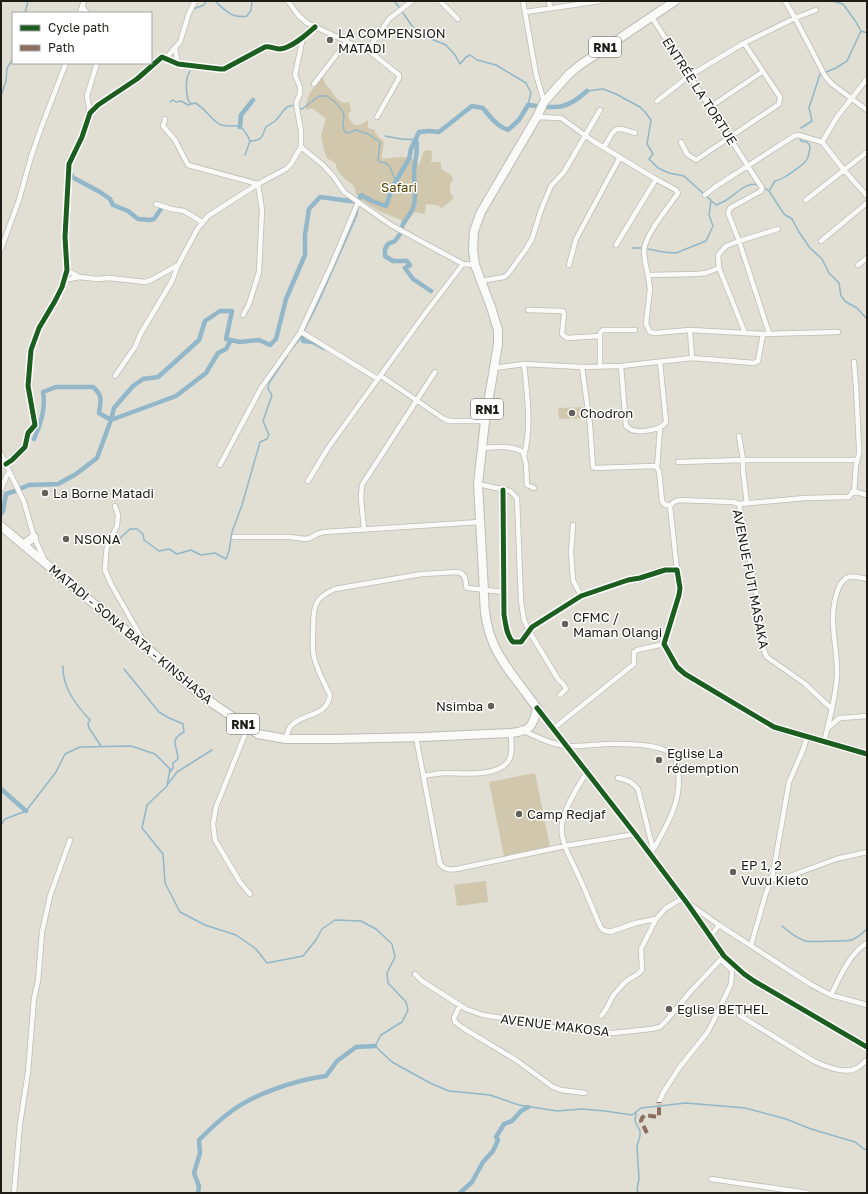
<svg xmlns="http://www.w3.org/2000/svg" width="868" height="1194" font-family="'Golos Text',sans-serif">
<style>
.green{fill:#d0c7ad}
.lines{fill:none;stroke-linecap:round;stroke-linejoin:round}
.stream{stroke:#91b7c8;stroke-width:1.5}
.canal{stroke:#91b7c8;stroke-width:4.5}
.minor-casing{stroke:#bebcb4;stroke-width:6}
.trunk-casing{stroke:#bebcb4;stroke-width:10}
.minor{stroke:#fafaf9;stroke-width:4.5}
.trunk{stroke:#fafaf9;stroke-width:8}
.quiet{stroke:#8d6e63;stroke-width:4;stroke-dasharray:8 4;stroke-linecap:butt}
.cycleway-casing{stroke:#fff;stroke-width:8}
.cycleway{stroke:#1b5e20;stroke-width:5}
.poi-dot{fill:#626058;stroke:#fff;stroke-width:1.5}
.labels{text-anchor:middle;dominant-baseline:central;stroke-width:3;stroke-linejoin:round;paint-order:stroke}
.shield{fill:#fff;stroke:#62605b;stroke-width:1}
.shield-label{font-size:12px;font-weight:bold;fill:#1e1c15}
.poi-label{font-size:13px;fill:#1e1c15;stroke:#fff;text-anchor:start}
.street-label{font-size:13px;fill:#1e1c15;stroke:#fff}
.park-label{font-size:13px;fill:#574500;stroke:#fff}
</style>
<rect width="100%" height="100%" fill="#e1ded4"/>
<!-- green -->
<path class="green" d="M322,77C324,79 324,81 325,83C326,86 329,87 330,89C335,96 336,100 344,103L349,102L351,110L348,115C352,128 359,127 368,120V128L375,130V133L384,142L382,155V159L400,157L412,158L419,165L424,151L431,150L432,157L431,162H441V169L451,175L453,181L450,183V192L454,198L442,208L437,205L426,204L425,214L414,212L408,220L406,225L399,219L379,211L363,201L356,194L354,186L344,178L338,171L335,163L327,158L324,150L321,136L326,119L312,108L306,110C305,96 314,87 322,77Z
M585,407L586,418L559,419L558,408Z
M535,773L550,847L504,856L489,782Z
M486,881L488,902L457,906L454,885Z"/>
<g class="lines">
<!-- stream -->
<path class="stream" d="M215,1C225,10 232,19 247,16L251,10L252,1
M394,1L399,7
M193,9L204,5L206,1
M25,13L28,1
M403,13L417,33L446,45L455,55L460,64L466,57L470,55L477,60L496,65L526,83L531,93L528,105
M861,31L867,33
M190,71C185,77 185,99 191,104
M826,72L836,68L847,61L861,31L856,22L843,4L832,1
M587,91L603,89L616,94L640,107L645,112L651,120L647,144L653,154L649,159L658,168L669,173L684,176L716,205C719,204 722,202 725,201C734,196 746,181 758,185
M1,96L6,81L7,68L13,59
M170,102L173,100L176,102L181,101L188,105L195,103C205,108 210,118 219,124C227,128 230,125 238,126C243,127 248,136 250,141
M299,108L302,109L319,96H327C333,100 343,108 344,116C344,122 341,126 345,132L348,133L356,130L368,134L380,142L378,160L380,162C392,162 391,173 396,182
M801,128L812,121L809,108L820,74
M385,136C396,138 405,141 416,139
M245,155L250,141C264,140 261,137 266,127C269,125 272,123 275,121C282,115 285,103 295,106
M763,187L769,191L784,214L792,219L799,232L810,248L822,259L829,273L839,283L841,296L846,302L857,308L867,319
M769,191L775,181C784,179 784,177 791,173C803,164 809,163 810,146L807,142L801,141L800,139
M632,248H641
M648,249L663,252L676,253L706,241L713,226L709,215L711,200
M304,331L318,303L357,215L358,207
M290,351L299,340L302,335
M116,542L130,529H137L143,534L144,540L159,551L169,549L177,554L191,550L201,555L215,553L226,559L229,551L232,532L242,505L260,442L267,439L269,435L263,421L272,395L268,389L269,383L287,356
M63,666C62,687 76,705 90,720L88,723L89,728L101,746
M124,669L159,712L167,717L183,724L184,732C169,740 177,745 178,759L173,763V768L170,772
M168,784L177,772L212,750
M1,825L5,819L26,811L56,772L65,754L80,747L131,746L155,754L170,769L167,786L147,805L142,828L163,854L165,883L180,912L205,925L236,935L256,949L267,963L303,956L316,940L322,929L335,920L361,921L376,929L392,944L395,957L387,973L388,983L406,1002L408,1010L402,1022L381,1035L375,1046L392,1062L430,1083L449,1091L490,1095L519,1105L557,1111L582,1109L605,1111L632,1115L641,1108L686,1103L745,1108L786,1119L811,1129L855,1142L864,1149L867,1150
M782,926C789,932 797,938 805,941C808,942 848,941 852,940C858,937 863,933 867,929
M636,1113L635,1121L640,1131V1136L637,1146L639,1179L637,1189L638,1193"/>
<!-- canal -->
<path class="canal" d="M240,127L241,115L253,100
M72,175V177L100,192L110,199L113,205L128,211L138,219L150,220L154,219L161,209
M402,227C404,220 410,216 413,208C417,197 414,185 414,174C414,161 419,152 416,139
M400,234L395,241L388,244L385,249V256L393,261H407L410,265L405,268L413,279L431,291
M303,333V341L313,342L324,348
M34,439C40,426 46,407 43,392L56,387H93C103,396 101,400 99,413L111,420L176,396L206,373L218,353L226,349L231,340
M22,488L29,485L58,484L76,474L97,458L111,420L114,408L133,386L143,379L158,377L176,361L199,340L205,321L220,311H232L226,339L240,342L259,340L270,345L276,339L286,299L305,255V235L309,209L320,197L358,202L361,195L372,201L386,206L393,186L409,159L411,149L419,132L429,131L439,132L472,106L483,108C490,117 497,126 508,130L519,120L528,105C556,108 565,111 587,91
M1,514L3,511L6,494L15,491
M1,789L26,811
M198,1193L199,1186L194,1173L200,1153L199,1140C209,1130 218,1121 229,1113C253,1094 296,1080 326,1076L337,1061L356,1047L375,1046
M460,1193L472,1182L483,1162L493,1151L498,1140L496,1137L504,1124L512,1121L521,1111L528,1107"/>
<!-- minor casing -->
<g class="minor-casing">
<path id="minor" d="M288,1L298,15L307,23L365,50H368L399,75V78L377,117
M440,1L458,19
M523,1L536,74L544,102
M549,1L550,8
M785,1L795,18L825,76L832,84L867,110
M82,6L87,13
M526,12L600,1
M80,13L84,1
M651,16L762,188L761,191L730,208L728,213L739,241L769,333
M303,37L295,75L300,87V94L296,103L301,131V147L323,165L334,177L344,192L391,225L463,264L475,265
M175,48L178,64
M368,50L389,19L412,1
M166,58L180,42L189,13L195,1
M314,84L347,41
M657,101L689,76L744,43L795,18L816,10
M710,107L762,72
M90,113L87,96L97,63
M536,117L561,118L593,141L654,178L655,181L616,245
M165,119L163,126L175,140L188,165L258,184L286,169L291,164L301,147
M681,142L687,154L696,160L779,104L780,97L744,43
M822,142L837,117L867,79
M822,142L844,170L867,196
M604,147C616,128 612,125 635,133
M705,195L715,187L794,136L798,135L822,142
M806,200L867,152
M156,204L171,209L184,211L202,222
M778,229L739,241L726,246L718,255L719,268L706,273L697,274L648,275L650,289L646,324L650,332L655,333L690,330L763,334L838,332
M821,241L867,203
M1,249L19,200L31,157L41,128L66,63
M569,265L576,239L620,157
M858,265L867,258
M719,268L745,333
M67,270L79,277
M648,275C646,267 644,258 644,250C646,233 668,208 678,193L676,190L654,178
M65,280L79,277L97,279L109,278L145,282L151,280L178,265L198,228L208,216L258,184L262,210L259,272L249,304L243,315
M481,281L504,277L508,274L526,249L532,239L541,210L551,186L564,172L600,110
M528,310L563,311L564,314L562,334L567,338L600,336
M690,330L692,358
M300,333H303L378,379
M524,364C527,395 532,425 524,456
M600,366V333L603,330H635
M621,366L626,426C628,427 630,429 632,430C639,433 662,430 666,422L660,362
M582,367L590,425L593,467L595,468L654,466L657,468L659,471L662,501L664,504L670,506
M494,368L524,364L582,367L621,366L692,358L754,363L758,361L763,334
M115,376L135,347L141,333L172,281L178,265
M381,376L444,419L450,421H485
M482,448C495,447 511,445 523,452L526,464L527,485L534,488
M1,454L24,502L34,537L45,561
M678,462L743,460L739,436
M6,464L12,460L25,447L28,433L35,425L28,386L31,350L39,328L55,301L62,287L67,270L65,237L69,164L82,137L90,113L98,105L137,79L162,57L178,64L220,69H224L265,47C270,46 275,49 280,49C292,48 307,34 315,27
M220,465L261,388L300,333L332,264L358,202
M657,468L660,428
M308,481L328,448L424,315L463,264
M478,484L510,491L517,498L521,601L524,620L529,631L558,679L564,685L566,689L560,695
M1,489L7,475L10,472
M503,490L504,615C506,624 506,635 513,642H521L532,627L581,596L628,580L640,578L665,570H677L680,588L679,595L664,644L677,667L685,674L774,727L867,754
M853,491L867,495
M739,504L805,498L849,497L853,491L854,493L856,465L859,454V447L856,387L854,362
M747,504L743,471V460H857
M115,506L118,515L117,526L107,547L106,554L105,570L111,584L144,642
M573,525L571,552L573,580L581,596
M364,529L361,498L362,485L435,372
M234,537H290L305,539L310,538L317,534L324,532L480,522
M677,570L670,506L674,502L679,500L733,502L739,504L756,592L764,651L767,657L804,683L832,709
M538,708L635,834L687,903L724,956L744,974L754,981L867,1047
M248,727L216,807L213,824L215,840L240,882L250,894
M554,728L634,664V652L637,650L664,644
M827,729L838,719L841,718L867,716
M524,731C537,737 553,745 567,746C584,747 601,743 619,744C633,744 660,745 672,754C677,758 676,761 677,767C685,798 665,829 650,855
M416,737L440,864C446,870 449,870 457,869L565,846L635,834
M286,739C287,735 288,730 290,727C301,713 328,717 330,695C324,683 317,670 314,657C312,649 313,640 313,632C314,610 311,599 335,589L422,574L458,572C465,574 466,579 466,587L468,588L504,592
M824,742C829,721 836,697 837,675C838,644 826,618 839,587C841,583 844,578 849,577C854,575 862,578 867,579
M587,772C578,786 564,808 562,824C559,842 573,862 580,879C587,894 593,910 600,926L603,930L610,932L636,923L656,919
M423,776C431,775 438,773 445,773C463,773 501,778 510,758C513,750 511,741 511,733
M618,778C626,779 633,783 638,789L653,849
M772,879H782L836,859L867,852
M688,903L719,925L810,984L831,995L867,1005
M710,937L719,925
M751,945L766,893L772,879L789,782L803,750L807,737
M415,974L422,981L466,1009L483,1015L515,1020L550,1027L576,1029L599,1033H613L651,1029L660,1027L666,1021L691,991L724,956
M831,995C840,977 849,954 867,943
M460,1005L454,1018L455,1022L463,1028L516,1060L553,1087L561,1090L585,1093
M739,1015L812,1060C823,1066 845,1075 857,1068C861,1066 864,1062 867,1060
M601,1016C608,1009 609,1000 616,992C620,988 624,982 629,979C634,976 638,975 642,970L641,949L656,919L666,908L683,898
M659,1102L663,1093L679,1068L707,1033L712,1024L731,984L732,970L721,960
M711,1179L808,1193
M14,1193L20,1124L28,1072L34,998L38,981L42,932L50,896L70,840"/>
</g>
<!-- trunk casing -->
<g class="trunk-casing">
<path id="trunk" d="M1,526L148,649L186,683L215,705L258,734L286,739H333L423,737L511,733C530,731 533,727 537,708C507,666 483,647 484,591L478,484L485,421L498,344V330L491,307L475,265L473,250L474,231L481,212L538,115L544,102L569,74L580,65L675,1
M23,545L34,537"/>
</g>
<!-- minor -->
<use href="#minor" class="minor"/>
<!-- trunk -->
<use href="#trunk" class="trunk"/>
<!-- quiet -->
<path class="quiet" d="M647,1133L641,1121L642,1118L645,1115L657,1117L659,1116V1102"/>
<!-- cycleway casing -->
<g class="cycleway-casing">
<path id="cycleway" d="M6,464L12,460L25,447L28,433L35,425L28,386L31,350L39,328L55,301L62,287L67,270L65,237L69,164L82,137L90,113L98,105L137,79L162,57L178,64L220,69H224L265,47C270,46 275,49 280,49C292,48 307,34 315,27
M503,490L504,615C506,624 506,635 513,642H521L532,627L581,596L628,580L640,578L665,570H677L680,588L679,595L664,644L677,667L685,674L774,727L867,754
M537,708L635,834L687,903L724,956L744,974L754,981L867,1047"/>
</g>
<!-- cycleway -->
<use href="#cycleway" class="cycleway"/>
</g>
<!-- markers -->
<g class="poi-dot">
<circle cx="330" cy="40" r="4"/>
<circle cx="572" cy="413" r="4"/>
<circle cx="45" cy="493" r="4"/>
<circle cx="66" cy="539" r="4"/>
<circle cx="565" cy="624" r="4"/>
<circle cx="491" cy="706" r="4"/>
<circle cx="659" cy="760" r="4"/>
<circle cx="519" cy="814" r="4"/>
<circle cx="733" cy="872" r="4"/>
<circle cx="669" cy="1009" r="4"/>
</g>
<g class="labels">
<!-- shield labels -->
<g class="shield">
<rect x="589" y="37" width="32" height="20" rx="3"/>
<rect x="471" y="399" width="32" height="20" rx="3"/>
<rect x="227" y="714" width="32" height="20" rx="3"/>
</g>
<g class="shield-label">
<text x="605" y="47">RN1</text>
<text x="487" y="409">RN1</text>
<text x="243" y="724">RN1</text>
</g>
<!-- poi labels -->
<g class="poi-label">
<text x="338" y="33">LA COMPENSION<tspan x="338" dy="15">MATADI</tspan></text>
<text x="580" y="413">Chodron</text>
<text x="53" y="493">La Borne Matadi</text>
<text x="74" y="539">NSONA</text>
<text x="573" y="617">CFMC /<tspan x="573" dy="15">Maman Olangi</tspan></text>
<text x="483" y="706" text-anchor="end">Nsimba</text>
<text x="667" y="753">Eglise La<tspan x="667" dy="15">rédemption</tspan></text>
<text x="527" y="814">Camp Redjaf</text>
<text x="741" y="865">EP 1, 2<tspan x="741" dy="15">Vuvu Kieto</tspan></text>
<text x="677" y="1009">Eglise BETHEL</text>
</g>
<!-- street labels -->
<g class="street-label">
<text transform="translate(700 91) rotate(57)">ENTRÉE LA TORTUE</text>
<text transform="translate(751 579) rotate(79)">AVENUE FUTI MASAKA</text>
<text transform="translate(131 634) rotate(40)">MATADI - SONA BATA - KINSHASA</text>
<text transform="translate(555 1025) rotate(7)">AVENUE MAKOSA</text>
</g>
<!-- park labels -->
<g class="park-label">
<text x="399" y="187">Safari</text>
</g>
</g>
<!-- border -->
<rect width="868" height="1194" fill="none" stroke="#1e1c15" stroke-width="4"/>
<!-- legend -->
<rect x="12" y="12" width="140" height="52" fill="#ffffff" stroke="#a5a4a1"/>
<rect x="20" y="25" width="20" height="6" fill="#1b5e20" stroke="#a5a4a1"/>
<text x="48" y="32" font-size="12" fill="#1e1c15">Cycle path</text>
<rect x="20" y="45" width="20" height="6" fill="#8d6e63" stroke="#a5a4a1"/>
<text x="48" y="52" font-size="12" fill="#1e1c15">Path</text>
</svg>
